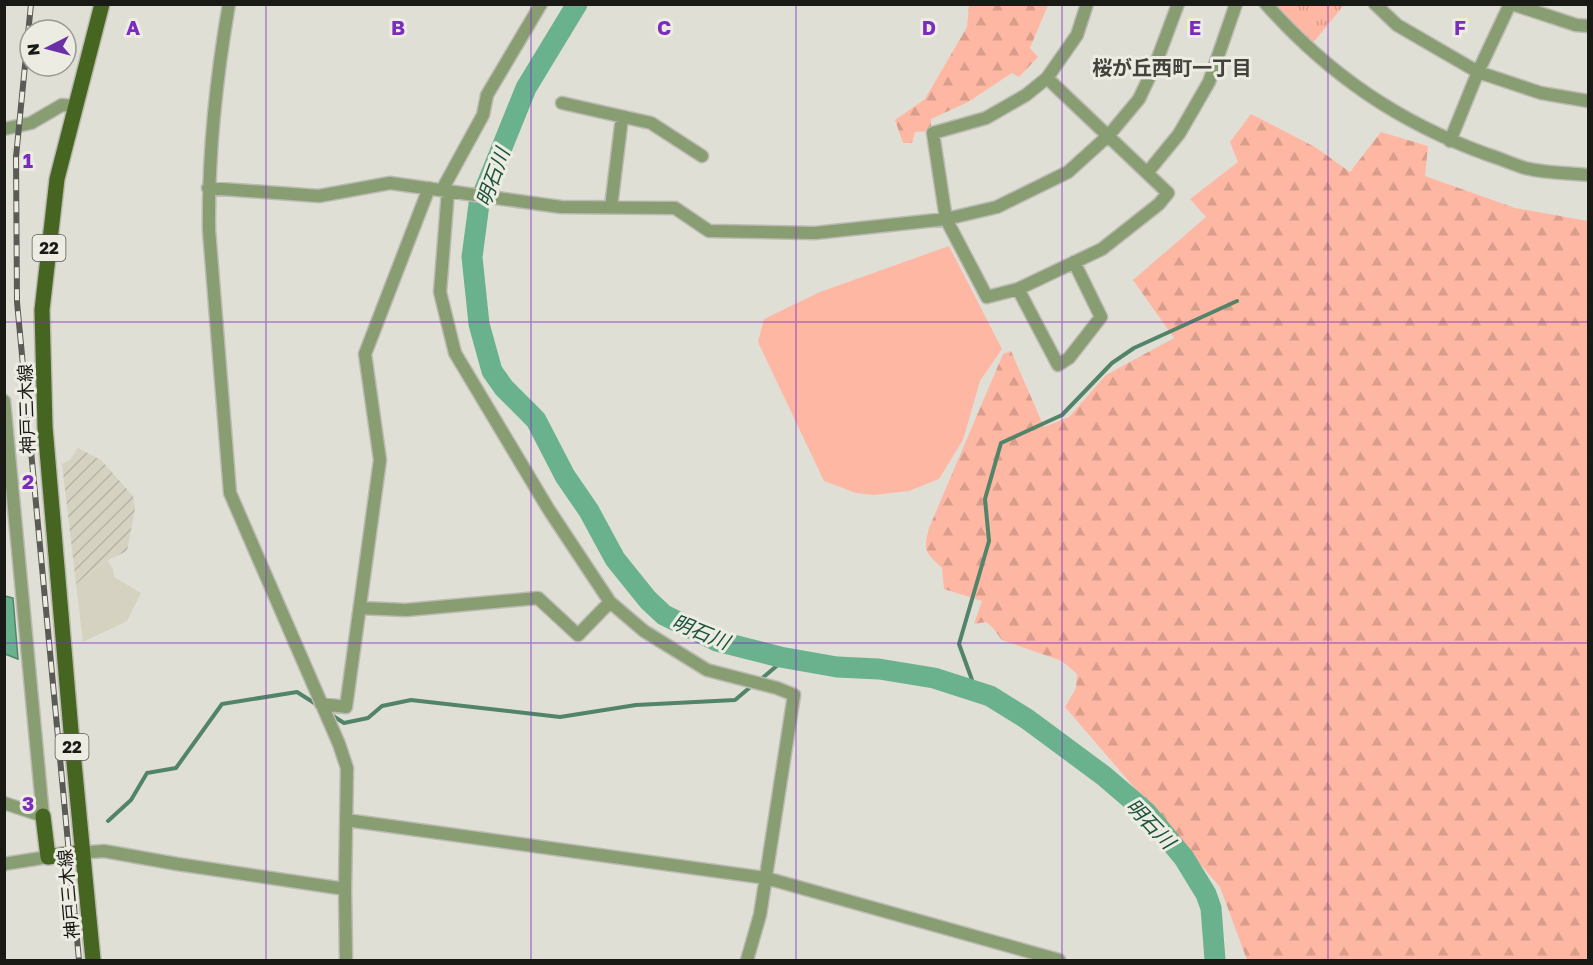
<svg xmlns="http://www.w3.org/2000/svg" width="1593" height="965" font-family="'Golos Text','Noto Sans JP',sans-serif">
<style>
.built{fill:#d5d2c2}
.industrial{fill:url(#industrial-furrows)}
.forest{fill:url(#forest-firs)}
.park{fill:url(#park-tufts)}
.pitch{fill:#feb7a3}
.water{fill:#6ab28e;stroke:#52846a;stroke-width:1.5}
.lines{fill:none;stroke-linecap:round;stroke-linejoin:round}
.stream{stroke:#52846a;stroke-width:4}
.river{stroke:#6ab28e;stroke-width:21}
.minor-casing{stroke:#bcbbb3;stroke-width:15}
.major-casing{stroke:#bcbbb3;stroke-width:18}
.minor{stroke:#889e72;stroke-width:12}
.major{stroke:#466520;stroke-width:15}
.rail-casing{stroke:#5b5b56;stroke-width:6}
.rail{stroke:#edece3;stroke-width:4;stroke-dasharray:11;stroke-linecap:butt}
.grid{fill:none;stroke:#7b2cbf;stroke-width:1.5;stroke-opacity:0.55}
.labels{text-anchor:middle;dominant-baseline:central;stroke-width:6;stroke-linejoin:round;paint-order:stroke}
.shield{fill:#edece3;stroke:#595854;stroke-width:1.5}
.shield-label{font-size:16px;font-weight:bold;fill:#191916}
.street-label{font-size:18px;fill:#191916;stroke:#edece3}
.neighbourhood-label{font-size:20px;font-weight:bold;fill:#43423b;stroke:#edece3}
.water-label{font-size:20px;font-style:italic;fill:#1a523a;stroke:#edece3}
.grid-label{font-size:20px;text-anchor:middle;font-weight:bold;fill:#7b2cbf;stroke:#edece3;stroke-width:6;stroke-linejoin:round;paint-order:stroke}
</style>
<defs>
<pattern id="industrial-furrows" width="10" height="10" patternUnits="userSpaceOnUse" patternTransform="scale(1.5)"><rect width="10" height="10" fill="#d5d2c2"/><path d="M-1 1l2-2M0 10L10 0M9 11l2-2" fill="none" stroke="#b6b4a6"/></pattern>
<pattern id="forest-firs" width="22" height="20" patternUnits="userSpaceOnUse" patternTransform="scale(1.5)"><rect width="22" height="20" fill="#feb7a3"/><path d="M5 1l3.5 6h-7zM16 11l3.5 6h-7z" fill="#d99d8c"/></pattern>
<pattern id="park-tufts" width="24" height="20" patternUnits="userSpaceOnUse" patternTransform="scale(1.5)"><rect width="24" height="20" fill="#feb7a3"/><path d="M3 7l-1-3M5 7V3M7 7l1-3M15 17l-1-3M17 17v-4M19 17l1-3" fill="none" stroke="#d99d8c"/></pattern>
</defs>
<rect width="100%" height="100%" fill="#e0dfd6"/>
<!-- built -->
<path class="built" d="M107,560L113,569L114,577L141,593L127,621L83,642L76,584Z"/>
<!-- industrial -->
<path class="industrial" d="M78,448L101,460L133,496L135,509L127,551L104,562L76,584L62,464L70,460Z"/>
<!-- forest -->
<path class="forest" d="M969,5H1048L1030,48L1038,57L1019,77L1012,73L968,102L931,119V131L915,132L912,143H903L895,120L925,99L967,27Z
M1251,114L1315,147L1350,172L1381,132L1428,146L1425,176L1515,208L1588,221V960H1247L1220,887L1065,707L1076,688L1077,674L1062,661L1002,640L993,628L986,622L974,624L982,601L944,589L942,568C925,552 923,551 929,528L1003,354L1011,351L1044,427L1069,417L1106,375L1174,338L1133,280L1206,217L1190,199L1238,162L1230,142Z"/>
<!-- park -->
<path class="park" d="M1275,5H1344L1312,44Z"/>
<!-- pitch -->
<path class="pitch" d="M949,246L1002,349L980,381L963,440L939,479L909,491L874,495L856,493L824,481L758,342L764,319L820,292Z"/>
<!-- water -->
<path class="water" d="M5,596L13,598L18,659L5,654Z"/>
<g class="lines">
<!-- stream -->
<path class="stream" d="M760,680L786,658
M976,691L959,644L989,541L985,499L1001,443L1062,415L1112,363L1134,348L1237,301
M330,714L344,723L368,718L382,706L411,700L560,717L636,705L735,700L754,684
M108,821L131,800L147,773L176,768L222,704L297,692L319,706"/>
<!-- river -->
<path class="river" d="M577,4L526,88L479,204L472,257L479,324L492,371L504,388L536,420L565,476L589,511L615,559L648,600L664,615L717,641L780,657L837,667L879,669L934,678L990,696L1027,719L1104,776L1146,812L1184,858L1206,894L1211,908L1215,960"/>
<!-- minor casing -->
<g class="minor-casing">
<path id="minor" d="M229,4C216,79 208,155 209,230L230,493L339,744L347,768L345,889L346,960
M1266,4C1328,74 1398,122 1486,154C1499,158 1512,164 1525,168C1545,173 1568,173 1588,175
M1375,4L1397,25L1478,72L1541,93L1588,101
M1512,4L1576,25L1588,26
M1047,78L1168,193L1159,204L1102,249L1018,289L987,297L946,219L933,133L986,118L1026,95L1047,78L1077,35L1087,4
M562,103L651,123L702,156
M4,129L31,123L62,105L75,106
M1450,141L1478,72L1510,4
M1147,173L1179,134L1209,82L1236,4
M208,188L319,196L390,183L561,207L675,208L709,231L815,233L946,219L997,207L1068,172L1109,135L1139,99L1156,63L1178,4
M442,190L483,115L487,95L541,4
M448,191L440,292L455,353L549,510L610,602L644,631L707,670L777,688L794,695L760,915L747,960
M611,207L622,117
M1018,289L1058,365L1069,358L1101,317L1074,262
M4,401L43,816L4,803
M360,608L406,610L538,598L578,635L610,602
M321,704L346,707L380,460L365,354L429,188
M346,820L766,878L1059,960
M77,853L104,851L177,864L345,889
M4,864L48,857"/>
</g>
<!-- major casing -->
<g class="major-casing">
<path id="major" d="M43,816L48,857L77,853
M93,960L71,731L45,427L42,310L57,179L102,4"/>
</g>
<!-- minor -->
<use href="#minor" class="minor"/>
<!-- major -->
<use href="#major" class="major"/>
<!-- rail casing -->
<g class="rail-casing">
<path id="rail" d="M31,4L16,157L17,302L79,960"/>
</g>
<!-- rail -->
<use href="#rail" class="rail"/>
</g>
<!-- grid -->
<path class="grid" d="M266,4V960M531,4V960M796,4V960M1062,4V960M1328,4V960M4,322H1588M4,643H1588"/>
<g class="labels">
<!-- shield labels -->
<g class="shield">
<rect x="32.5" y="235" width="33" height="26" rx="4.5"/>
<rect x="55.5" y="734" width="33" height="26" rx="4.5"/>
</g>
<g class="shield-label">
<text x="49" y="248">22</text>
<text x="72" y="747">22</text>
</g>
<!-- street labels -->
<g class="street-label">
<text transform="translate(26 409) rotate(-92)">神戸三木線</text>
<text transform="translate(68 894) rotate(-95)">神戸三木線</text>
</g>
<!-- neighbourhood labels -->
<g class="neighbourhood-label">
<text x="1172" y="67">桜が丘西町一丁目</text>
</g>
<!-- water labels -->
<g class="water-label">
<text transform="translate(492 177) rotate(-70)">明石川</text>
<text transform="translate(701 631) rotate(22)">明石川</text>
<text transform="translate(1151 823) rotate(46)">明石川</text>
</g>
</g>
<g class="grid-label">
<text x="133" y="35">A</text>
<text x="398" y="35">B</text>
<text x="664" y="35">C</text>
<text x="929" y="35">D</text>
<text x="1195" y="35">E</text>
<text x="1460" y="35">F</text>
<text x="28" y="168">1</text>
<text x="28" y="489">2</text>
<text x="28" y="811">3</text>
</g>
<!-- border -->
<rect width="1593" height="965" fill="none" stroke="#191916" stroke-width="12"/>
<!-- north arrow -->
<g transform="translate(48 48) rotate(264)"><circle r="28" fill="#edece3" stroke="#989891" stroke-width="1.5"/>
<path d="M0-4.5L10 22L0 15L-10 22Z" fill="#6a31a7"/>
<text y="-9" font-size="16" font-weight="bold" text-anchor="middle" fill="#191916">N</text>
</g>
</svg>
